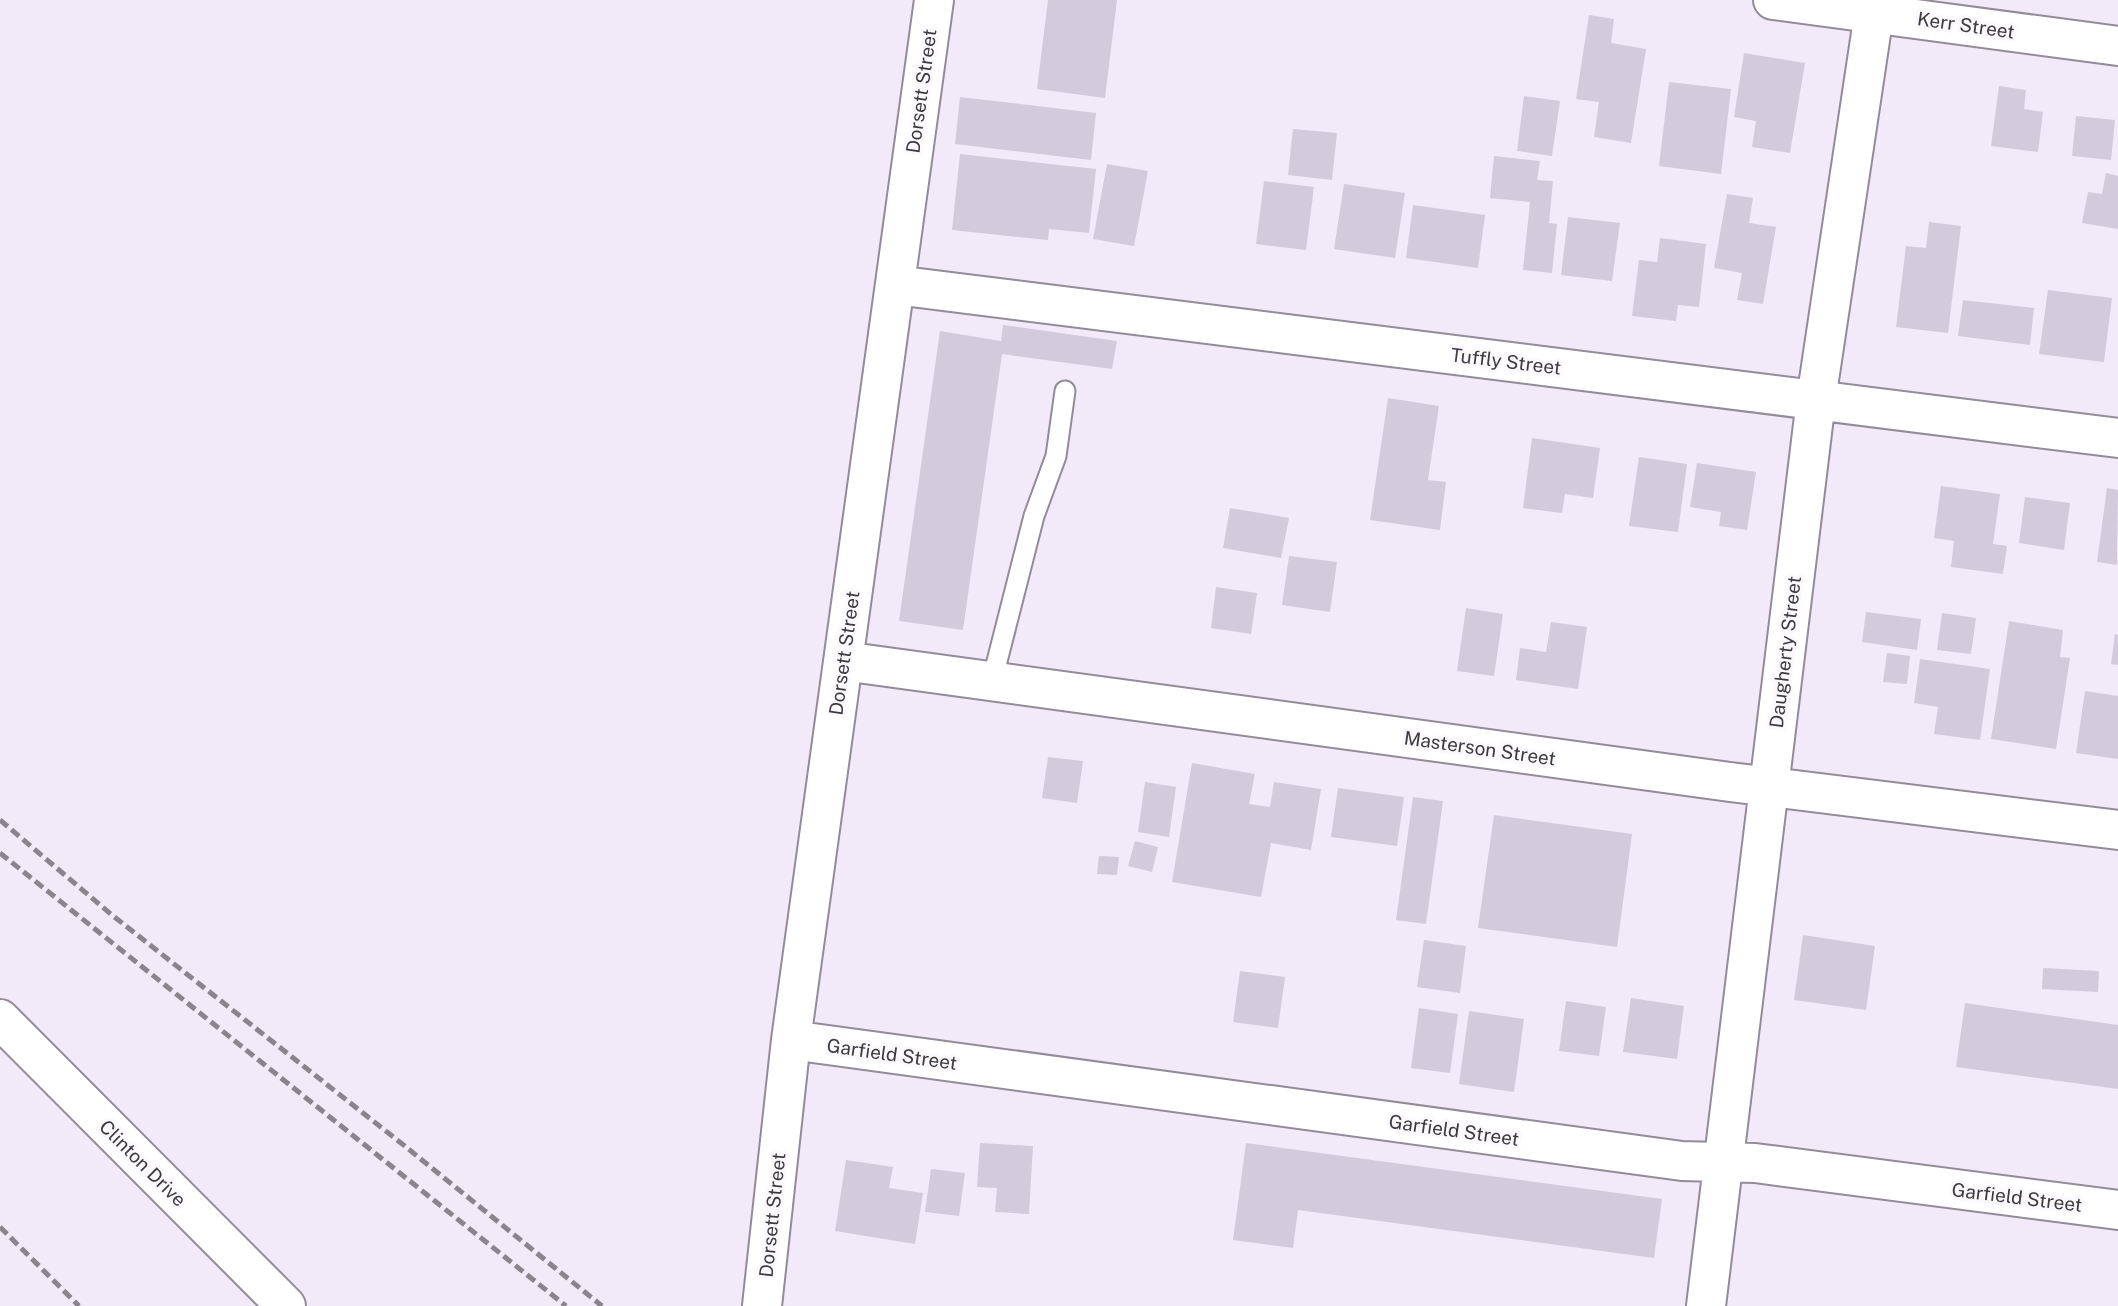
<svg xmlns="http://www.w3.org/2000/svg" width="2118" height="1306" font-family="'Public Sans',sans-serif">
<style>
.building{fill:#d3cbdb}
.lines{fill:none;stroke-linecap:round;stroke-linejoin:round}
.lane-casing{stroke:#938b9a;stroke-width:23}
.street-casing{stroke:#938b9a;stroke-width:42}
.secondary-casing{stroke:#938b9a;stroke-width:42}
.lane{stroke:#fff;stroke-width:19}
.street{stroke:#fff;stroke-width:38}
.secondary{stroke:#fff;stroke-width:38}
.rail{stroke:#8a848e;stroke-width:5;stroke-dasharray:10 5;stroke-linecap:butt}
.labels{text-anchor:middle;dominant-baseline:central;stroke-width:7;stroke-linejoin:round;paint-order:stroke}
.street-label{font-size:19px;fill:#3c393f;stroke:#fbf9fd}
</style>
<rect width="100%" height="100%" fill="#f2e9f9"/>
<!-- building -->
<path class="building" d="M1048,0H1117L1105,98L1037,89Z
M1589,15L1614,19L1611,43L1646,49L1631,143L1594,137L1599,102L1576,99Z
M1744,53L1805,63L1790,153L1752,147L1756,121L1734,117Z
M1669,82L1731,89L1721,174L1659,166Z
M1999,86L2026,90L2024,109L2043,112L2038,152L1991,146Z
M1524,96L1560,101L1552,156L1517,151Z
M960,97L1096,113L1091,160L955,144Z
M2076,116L2115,120L2111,160L2072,156Z
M1293,129L1337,133L1332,180L1288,175Z
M960,154L1096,169L1089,233L1049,229L1048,240L952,230Z
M1494,156L1540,161L1537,180L1553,181L1549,223L1557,224L1552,273L1523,270L1530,202L1490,198Z
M1107,164L1148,171L1134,246L1093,239Z
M2106,173L2118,176V229L2082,223L2088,192L2102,194Z
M1264,181L1314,187L1306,250L1256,244Z
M1344,184L1405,193L1395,258L1334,249Z
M1727,194L1753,198L1749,223L1776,227L1763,304L1737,300L1742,273L1714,268Z
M1413,205L1485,215L1478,268L1406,258Z
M1568,217L1620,223L1612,281L1561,275Z
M1929,222L1961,226L1948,333L1896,327L1906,246L1926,248Z
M1660,238L1706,244L1699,307L1678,305L1676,321L1632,316L1639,260L1657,262Z
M2048,290L2112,298L2104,362L2039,354Z
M1963,300L2034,308L2030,345L1958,336Z
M1003,325L1117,341L1112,369L1002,354L963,630L899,621L940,331L1001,341Z
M1388,398L1439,406L1428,480L1446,482L1440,530L1370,520Z
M1532,438L1600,448L1593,498L1565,494L1562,513L1523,508Z
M1639,457L1687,464L1678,532L1629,526Z
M1697,463L1756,472L1747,530L1719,526L1721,512L1690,507Z
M1941,486L2000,494L1993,544L2007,546L2003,574L1951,567L1954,541L1934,538Z
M2107,488L2118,490L2117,565L2097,562Z
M2025,497L2070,503L2064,550L2019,543Z
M1230,508L1289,518L1281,558L1223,548Z
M1289,556L1337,562L1330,612L1282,605Z
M1216,587L1257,593L1251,634L1211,628Z
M1466,608L1503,614L1494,676L1457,671Z
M1866,612L1921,619L1917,650L1862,642Z
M1942,613L1976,618L1971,654L1937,650Z
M2009,621L2063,630L2060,657L2070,658L2056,749L1991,739Z
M1551,622L1587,627L1578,689L1516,680L1520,648L1546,652Z
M2115,634L2118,635V665L2111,664Z
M1887,653L1910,656L1907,684L1883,682Z
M1920,659L1990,669L1980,740L1934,734L1938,707L1914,703Z
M2085,691L2118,696V759L2076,753Z
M1048,757L1083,761L1077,803L1042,798Z
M1192,763L1255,774L1249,804L1270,807L1274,782L1321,789L1311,850L1271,843L1261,897L1172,882Z
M1145,782L1176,787L1169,837L1138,832Z
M1338,788L1404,797L1397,846L1331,837Z
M1413,797L1443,801L1426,924L1396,920Z
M1494,815L1632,834L1617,947L1478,928Z
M1135,841L1158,847L1152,872L1128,866Z
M1099,856L1119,857L1117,875L1097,874Z
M1803,935L1875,946L1866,1010L1794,1000Z
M1424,940L1466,946L1460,993L1417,987Z
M2043,968L2099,971L2098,992L2042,989Z
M1240,971L1285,977L1278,1028L1233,1022Z
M1631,998L1684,1006L1677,1059L1623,1052Z
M1566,1001L1606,1007L1599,1056L1559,1051Z
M1965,1003L2118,1025V1089L1956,1067Z
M1419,1008L1458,1014L1450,1073L1411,1068Z
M1469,1011L1524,1019L1514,1092L1459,1084Z
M980,1143L1033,1146L1029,1214L995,1212L997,1188L977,1187Z
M1246,1143L1662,1199L1654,1258L1298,1210L1293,1248L1233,1240Z
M846,1160L893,1167L889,1188L923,1193L915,1244L835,1231Z
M931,1169L965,1173L959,1216L925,1212Z"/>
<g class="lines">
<!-- lane casing -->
<g class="lane-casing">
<path id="lane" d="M992,681L1034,516L1056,456L1065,391"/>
</g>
<!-- street casing -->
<g class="street-casing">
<path id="street" d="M1773,0L2118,46
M895,285L2118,438
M843,661L1730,782L2118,830
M791,1040L1682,1161L1755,1163L2118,1210
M762,1306L791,1040L934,0
M1706,1306L1816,400L1876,0"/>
</g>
<!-- secondary casing -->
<g class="secondary-casing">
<path id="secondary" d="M0,1019L286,1306"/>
</g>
<!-- lane -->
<use href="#lane" class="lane"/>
<!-- street -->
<use href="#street" class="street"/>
<!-- secondary -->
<use href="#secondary" class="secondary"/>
<!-- rail -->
<path class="rail" d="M0,820L112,915L401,1143L602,1306
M0,853L566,1306
M0,1227L79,1306"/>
</g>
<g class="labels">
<!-- street labels -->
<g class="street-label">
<text transform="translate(1966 25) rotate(8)">Kerr Street</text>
<text transform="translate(921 91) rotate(-82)">Dorsett Street</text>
<text transform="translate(1506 361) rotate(7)">Tuffly Street</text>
<text transform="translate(1785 652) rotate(-83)">Daugherty Street</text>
<text transform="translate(844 653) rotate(-82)">Dorsett Street</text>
<text transform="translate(1480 748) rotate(8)">Masterson Street</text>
<text transform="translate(892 1054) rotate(8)">Garfield Street</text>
<text transform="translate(1454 1130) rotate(8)">Garfield Street</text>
<text transform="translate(143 1163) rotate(45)">Clinton Drive</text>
<text transform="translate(2017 1197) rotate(7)">Garfield Street</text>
<text transform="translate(772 1215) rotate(-84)">Dorsett Street</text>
</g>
</g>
</svg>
